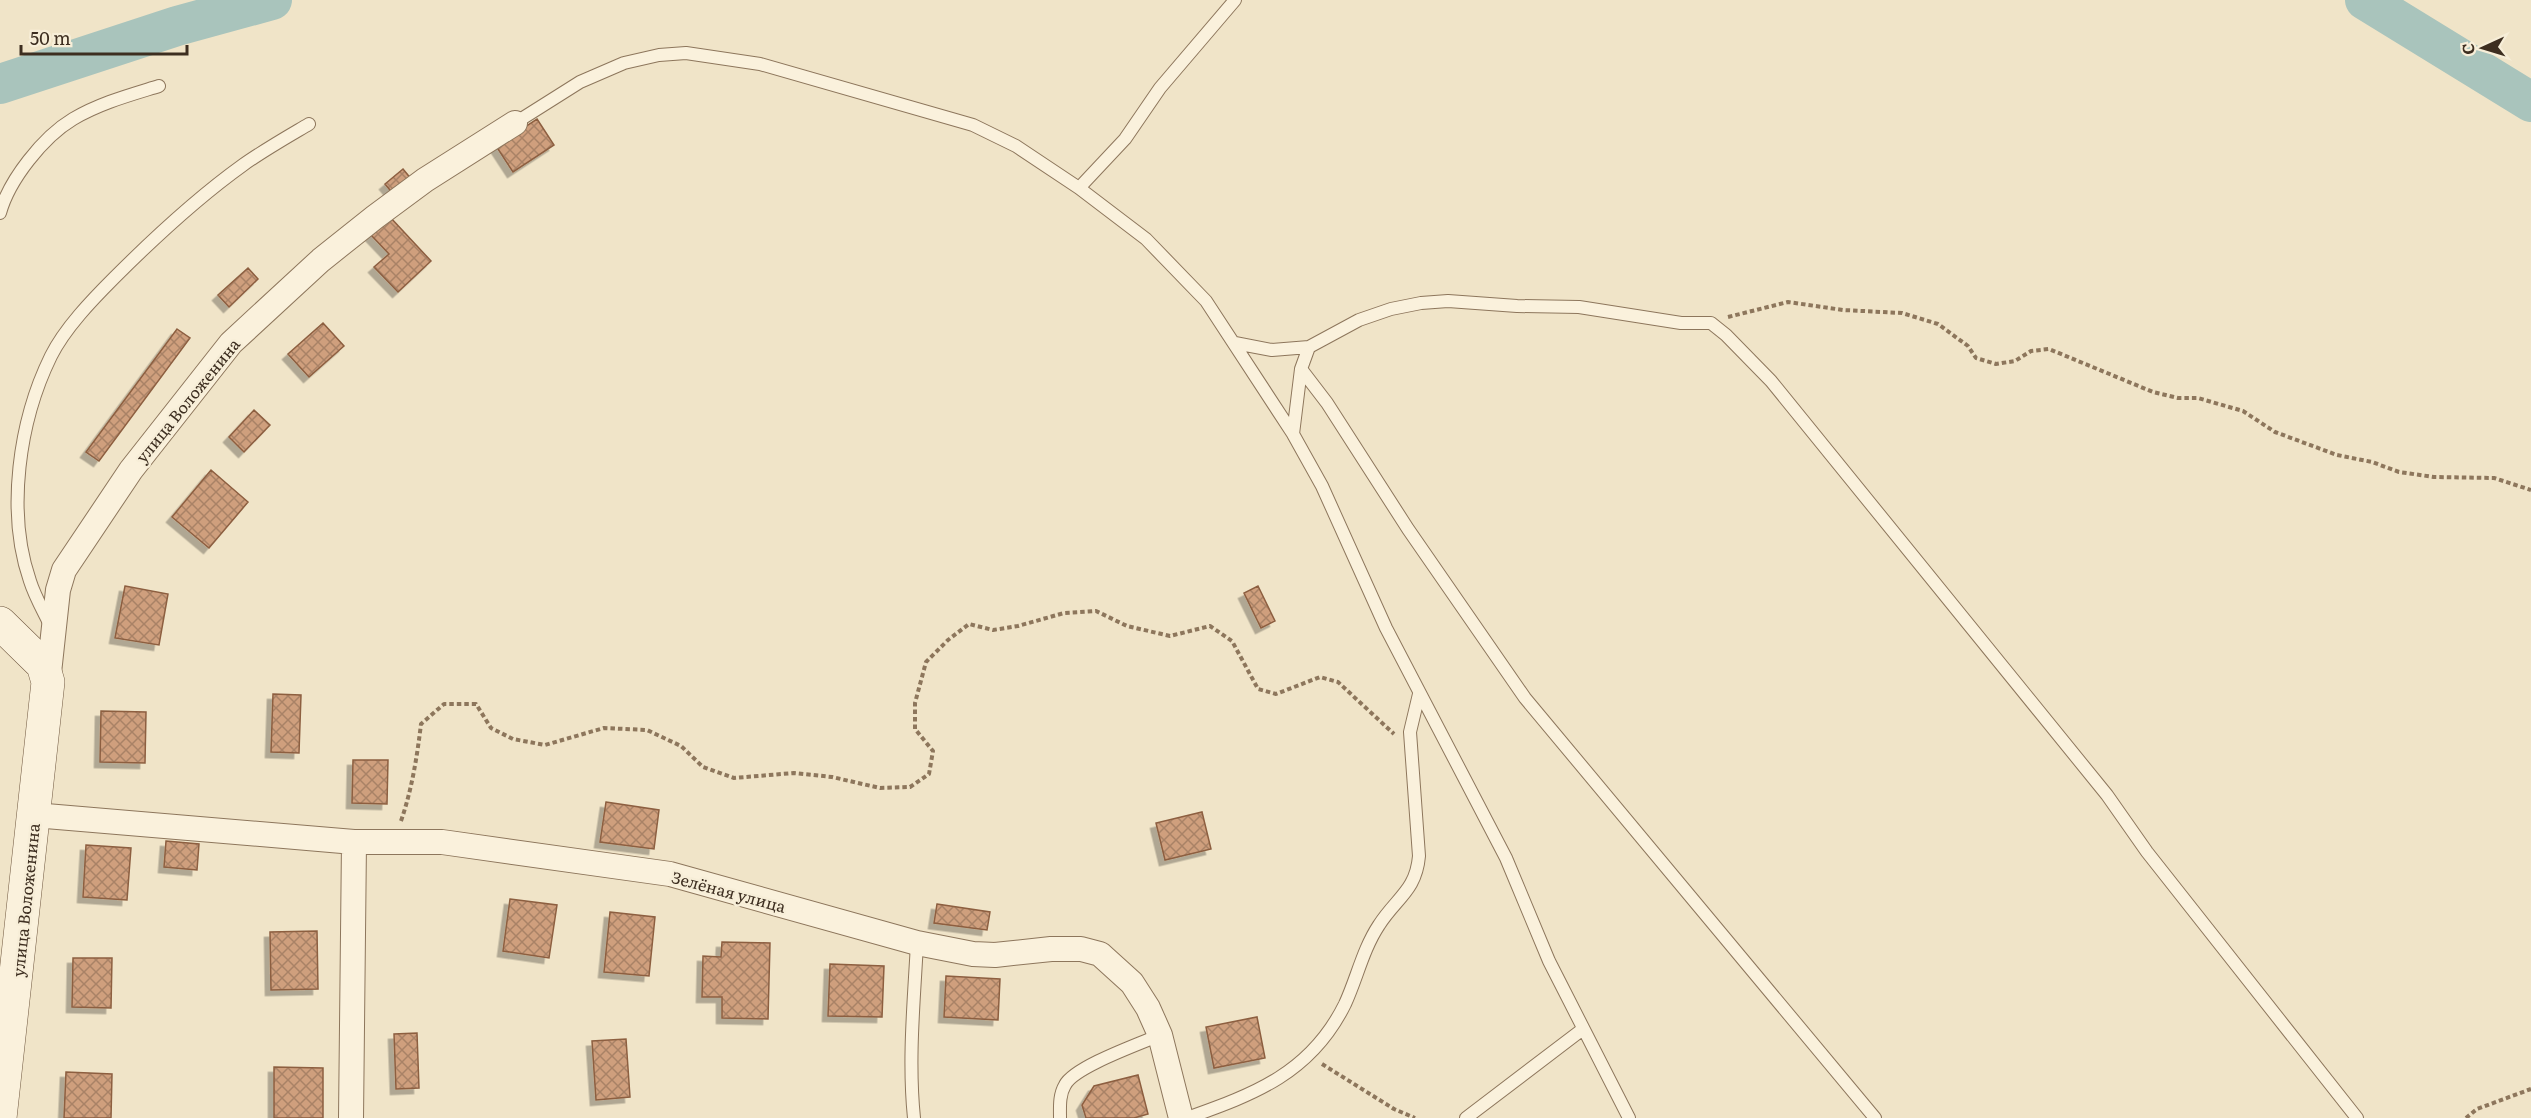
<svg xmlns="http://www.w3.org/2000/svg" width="2531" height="1118" font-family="Literata,serif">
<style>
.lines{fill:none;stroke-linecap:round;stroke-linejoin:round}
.river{stroke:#a9c4bc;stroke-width:40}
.building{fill:url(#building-cross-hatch);stroke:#8d5f41;stroke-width:1.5;filter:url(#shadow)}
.lane-casing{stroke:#8d765c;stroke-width:14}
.street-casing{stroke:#8d765c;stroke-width:26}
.secondary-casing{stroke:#6f573f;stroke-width:34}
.path{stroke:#8d765c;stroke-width:4;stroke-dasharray:4.5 3;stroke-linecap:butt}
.lane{stroke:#faf1dc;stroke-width:12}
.street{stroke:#faf1dc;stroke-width:24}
.secondary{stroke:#faf1dc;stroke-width:33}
.labels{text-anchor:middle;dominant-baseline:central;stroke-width:5;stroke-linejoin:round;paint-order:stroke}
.street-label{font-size:16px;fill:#3d2e20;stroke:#f7eed8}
</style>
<defs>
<pattern id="building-cross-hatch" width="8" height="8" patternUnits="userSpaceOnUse" patternTransform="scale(1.5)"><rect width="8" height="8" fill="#cf9f7d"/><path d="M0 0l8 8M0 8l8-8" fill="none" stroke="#a98266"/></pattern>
<filter id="shadow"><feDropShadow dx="-5.5" dy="5.5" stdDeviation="0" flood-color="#0004"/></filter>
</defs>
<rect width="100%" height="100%" fill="#f0e4c8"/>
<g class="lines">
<!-- river -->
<path class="river" d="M2365,0L2531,102
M0,84L177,26L272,0"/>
</g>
<!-- building -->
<path class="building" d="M537,119L554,145L513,172L496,146Z
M403,169L412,180L394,195L385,184Z
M390,217L431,261L398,292L374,267L389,254L371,235Z
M248,268L258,279L229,307L218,295Z
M323,323L344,346L309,377L288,354Z
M177,329L190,338L99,461L86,452Z
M254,410L270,425L244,452L229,437Z
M211,470L248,502L209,548L172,517Z
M125,586L168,594L159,645L115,638Z
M1258,586L1275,621L1261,628L1244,593Z
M273,694L301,695L299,753L271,752Z
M101,711L146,712L145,763L100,762Z
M353,760H388L387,804L352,803Z
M606,802L659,810L654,849L600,842Z
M1202,812L1211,849L1165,860L1156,823Z
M166,841L199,844L197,870L164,867Z
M86,845L131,848L127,900L83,897Z
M510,899L557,905L549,958L503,951Z
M937,904L990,912L987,930L934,923Z
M610,912L655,917L649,976L604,972Z
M317,931L318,989L271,990L270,932Z
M722,942L770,943L768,1019L722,1018V997H702L703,956L721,957Z
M73,958H112L111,1008L72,1007Z
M830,964L884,966L882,1017L828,1016Z
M946,976L1000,979L998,1020L944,1017Z
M1257,1017L1265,1058L1214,1068L1206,1027Z
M417,1033L419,1088L396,1089L394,1034Z
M626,1039L630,1097L596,1100L592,1041Z
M274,1067L323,1068V1118H274Z
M66,1072L112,1074L111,1118H64Z
M1138,1075L1148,1114L1134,1118H1086L1082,1105L1094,1086Z"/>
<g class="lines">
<!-- lane casing -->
<g class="lane-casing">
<path id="lane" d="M515,123L580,82L624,63L659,55L686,53L760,64L973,125L1016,146L1079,188L1146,239L1206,301L1293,434L1322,486L1386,628L1506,858L1549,961L1629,1118
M1079,188L1125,139L1160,88L1235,0
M0,213C9,180 43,137 73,119C100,103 130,95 159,86
M1235,343L1272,350L1309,347L1359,320L1391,309L1421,303L1448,301L1517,306L1579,307L1681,323H1711L1726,335L1771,381L2107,795L2147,852L2357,1118
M1301,369L1327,403L1408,529L1525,698L1875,1118
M1293,434L1301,369L1309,347
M51,627C44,612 35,597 30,581C6,512 19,421 51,356C65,328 92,300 114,278C154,238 197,198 243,165C264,150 287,137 309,124
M914,1118C908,1060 914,1001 917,943
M1060,1118C1060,1107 1059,1095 1065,1085C1074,1067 1139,1044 1160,1035
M1187,1118C1255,1094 1311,1073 1345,1004C1357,978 1363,949 1379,925C1396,898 1416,891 1419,856L1410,732L1419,694
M1466,1118L1583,1029"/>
</g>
<!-- street casing -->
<g class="street-casing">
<path id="street" d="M48,682L58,590L64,570L131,470L231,343L321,260L375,217L425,180L515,123
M34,815L354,842L351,1118
M354,842H442L670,874L917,943L973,954L995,955L1051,949H1081L1100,954L1132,983L1148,1008L1160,1035L1181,1118"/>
</g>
<!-- secondary casing -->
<g class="secondary-casing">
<path id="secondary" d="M0,623L43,665L48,682L0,1118"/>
</g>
<!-- path -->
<path class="path" d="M1728,317L1788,302L1843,310L1902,313L1938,324L1968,346L1976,358L1996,364L2015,361L2031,351L2049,349L2153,392L2178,398H2198L2243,411L2275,432L2337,455L2372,462L2399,472L2434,477L2494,478L2531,490
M401,821C412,789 417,757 421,724L444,704H476L491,728L513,739L545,745L604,728L647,730L681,746L703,767L734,778L794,773L832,777L880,788L910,787L929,774L933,751L915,729V703L926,662L948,640L969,624L993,630L1018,626L1064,613L1096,611L1127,626L1170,636L1210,626L1232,641L1258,689L1276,694L1320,677L1338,682L1394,734
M1322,1064L1394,1109L1415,1118
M2466,1118L2477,1109L2531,1089"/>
<!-- lane -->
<use href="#lane" class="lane"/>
<!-- street -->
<use href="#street" class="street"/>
<!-- secondary -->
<use href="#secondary" class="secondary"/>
</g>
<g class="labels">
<!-- street labels -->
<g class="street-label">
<text transform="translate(187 400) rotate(-51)">улица Воложенина</text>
<text transform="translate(729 891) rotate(15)">Зелёная улица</text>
<text transform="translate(25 900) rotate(-84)">улица Воложенина</text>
</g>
</g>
<!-- north arrow -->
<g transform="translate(2483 48) rotate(266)" stroke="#f7eed8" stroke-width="4.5" paint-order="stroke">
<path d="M0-4.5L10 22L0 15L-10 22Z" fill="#3d2e20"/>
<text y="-9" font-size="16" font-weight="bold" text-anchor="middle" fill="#3d2e20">С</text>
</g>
<!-- scale -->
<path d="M21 45v9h166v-9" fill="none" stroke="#3d2e20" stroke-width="3"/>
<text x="30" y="45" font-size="18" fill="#3d2e20" stroke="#f7eed8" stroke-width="4.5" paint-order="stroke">50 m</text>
</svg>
